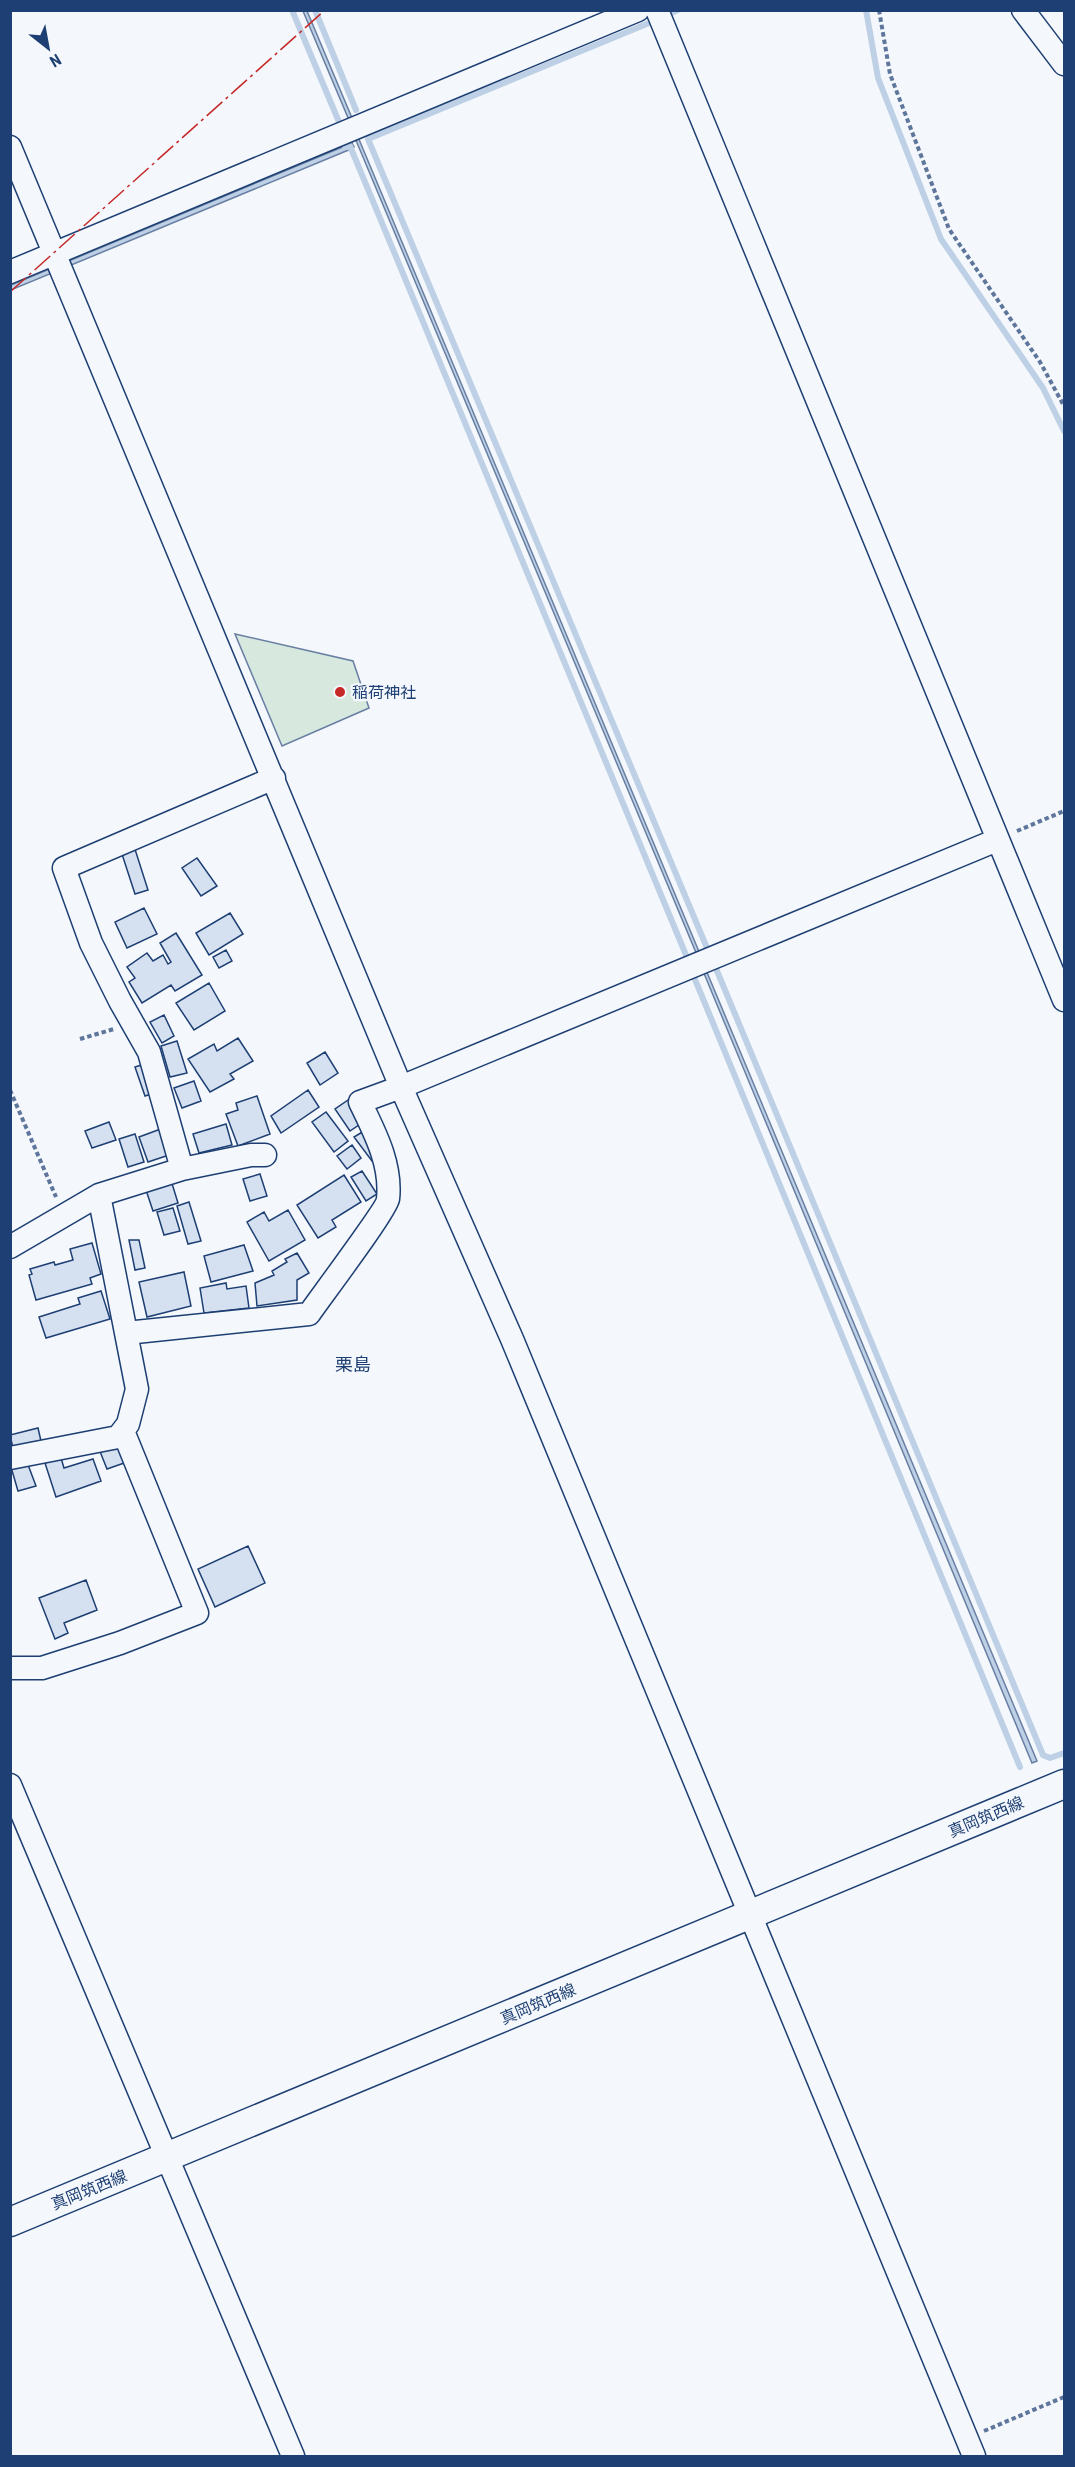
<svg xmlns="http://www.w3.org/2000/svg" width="1075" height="2467" font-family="'Roboto Condensed','Noto Sans JP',sans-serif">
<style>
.green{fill:#d7e8df;stroke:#687fa3;stroke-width:1.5}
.water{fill:#bed0e5;stroke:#687fa3;stroke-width:1.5}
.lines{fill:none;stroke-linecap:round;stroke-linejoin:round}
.stream{stroke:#bed0e5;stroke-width:6}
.building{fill:#d5e0f0;stroke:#1d3f73;stroke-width:1.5}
.minor-casing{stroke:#1d3f73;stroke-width:25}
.major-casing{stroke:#1d3f73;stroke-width:31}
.path{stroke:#5e769c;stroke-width:4;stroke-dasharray:4.5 3;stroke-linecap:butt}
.minor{stroke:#f4f7fb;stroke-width:22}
.major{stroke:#f4f7fb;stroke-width:28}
.power{stroke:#c62828;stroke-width:1.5;stroke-dasharray:21 4.5 3 4.5;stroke-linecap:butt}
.poi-dot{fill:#c62828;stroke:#f4f7fb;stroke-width:2}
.labels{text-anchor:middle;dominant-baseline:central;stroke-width:4.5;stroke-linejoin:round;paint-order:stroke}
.poi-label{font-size:16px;fill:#1d3f73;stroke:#f4f7fb;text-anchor:start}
.street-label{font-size:16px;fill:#1d3f73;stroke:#f4f7fb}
.neighbourhood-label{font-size:18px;fill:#1d3f73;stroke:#f4f7fb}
</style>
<rect width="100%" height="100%" fill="#f4f7fb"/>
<!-- green -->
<path class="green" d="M235,634L353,661L369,708L282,746Z"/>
<!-- water -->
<path class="water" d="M303,11H307L352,118L349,120Z
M358,137L700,954L697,955L355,138Z
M352,143L354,147L351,149L11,290V285Z
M706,970L1037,1761L1032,1763L703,971Z"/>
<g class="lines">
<!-- stream -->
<path class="stream" d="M292,10L339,122
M315,10L356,110
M866,10L878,78L941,239L1043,388L1064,431
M667,15L678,10
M649,23L368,139L707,948
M345,147L350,146L686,955
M715,966L1043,1755L1050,1758L1064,1753
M694,977L1020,1767"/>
</g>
<!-- building -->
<path class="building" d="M133,843L148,890L135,894L120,848Z
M197,858L217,886L201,896L182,868Z
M144,908L157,934L127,948L115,922Z
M230,913L243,934L209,955L196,933Z
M176,933L202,975L175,991L171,985L142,1003L129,982L135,978L127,967L147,953L153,961L163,955L168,964L171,962L160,943Z
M226,950L232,961L219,968L213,957Z
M209,983L225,1011L194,1030L176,1003Z
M164,1015L174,1036L162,1043L150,1022Z
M238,1038L253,1061L230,1074L234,1079L210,1092L188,1059L214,1044L217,1051Z
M177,1041L187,1073L170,1077L161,1046Z
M325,1052L338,1073L320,1085L307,1063Z
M148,1063L158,1092L145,1096L135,1067Z
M194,1081L201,1101L182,1108L174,1088Z
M308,1090L319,1107L281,1133L271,1116Z
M257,1096L270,1134L238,1146L226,1114L238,1110L236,1103Z
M351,1098L366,1120L350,1131L335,1109Z
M326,1112L348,1141L334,1152L312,1122Z
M109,1122L116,1140L92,1148L85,1131Z
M226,1124L232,1145L199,1153L193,1134Z
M166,1127L175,1153L148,1162L139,1137Z
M369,1128L378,1157L372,1161L354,1137Z
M135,1134L144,1162L128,1167L119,1139Z
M352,1145L361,1158L347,1169L337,1156Z
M362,1171L377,1194L366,1201L351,1177Z
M260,1174L267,1196L250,1201L243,1179Z
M344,1175L361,1202L332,1220L336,1227L318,1238L297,1205Z
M170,1177L178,1203L153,1211L144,1184Z
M189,1202L201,1241L188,1244L177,1206Z
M173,1208L180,1231L164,1235L157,1212Z
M288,1210L305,1240L269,1261L247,1222L264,1212L269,1221Z
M129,1240H139L145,1268L135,1270Z
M92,1243L101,1274L90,1278L92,1284L36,1300L29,1275L32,1274L30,1269L54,1262L55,1265L73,1260L70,1249Z
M244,1245L253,1271L211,1282L204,1256Z
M297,1253L309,1273L297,1280V1300L257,1306L255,1283L274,1275L272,1271L287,1262L285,1259Z
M184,1272L191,1306L147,1317L139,1282Z
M226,1283L227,1289L246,1286L249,1308L204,1313L200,1288Z
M101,1291L110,1319L46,1338L39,1317L80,1304L78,1298Z
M38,1428L41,1441L13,1448L10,1435Z
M119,1441L127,1462L107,1469L99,1449Z
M61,1458L64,1468L93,1459L101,1481L56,1497L45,1463Z
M27,1462L36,1486L18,1491L11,1467Z
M248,1546L265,1583L215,1607L198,1569Z
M86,1580L97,1610L64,1623L68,1633L55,1639L39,1598Z"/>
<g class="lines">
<!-- minor casing -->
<g class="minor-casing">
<path id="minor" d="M657,10L1064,1000
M1023,10L1064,64
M10,147L401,1087L512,1339L974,2456
M10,272L638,10
M182,1169L251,1155H265
M10,1247L99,1195L182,1169L149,1052L120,1001L91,943L64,868L274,778
M126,1333L309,1314C320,1298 387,1209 388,1199C392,1164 374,1131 360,1102L401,1087L997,840
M10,1458L118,1437L128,1424L137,1389L99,1195
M10,1668H42L120,1643L197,1613L123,1431
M10,1785L293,2456"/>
</g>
<!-- major casing -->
<g class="major-casing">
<path id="major" d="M10,2222L1064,1784"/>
</g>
<!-- path -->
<path class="path" d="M879,10L890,74L949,229L1040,362L1064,406
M1017,831L1064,811
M80,1039L114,1029
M10,1090L56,1197
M984,2431L1064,2397"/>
<!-- minor -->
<use href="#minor" class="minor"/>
<!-- major -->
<use href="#major" class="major"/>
<!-- power -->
<path class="power" d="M10,292L325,10"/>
</g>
<!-- markers -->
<circle class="poi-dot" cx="340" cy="692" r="6"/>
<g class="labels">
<!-- poi labels -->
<g class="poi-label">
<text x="352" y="692">稲荷神社</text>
</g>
<!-- street labels -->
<g class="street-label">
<text transform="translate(986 1817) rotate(-23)">真岡筑西線</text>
<text transform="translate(538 2004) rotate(-23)">真岡筑西線</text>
<text transform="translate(89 2190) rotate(-22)">真岡筑西線</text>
</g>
<!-- neighbourhood labels -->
<g class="neighbourhood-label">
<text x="353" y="1364">栗島</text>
</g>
</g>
<!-- border -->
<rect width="1075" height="2467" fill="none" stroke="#1d3f73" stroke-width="24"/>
<!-- north arrow -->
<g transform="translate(48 48) rotate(149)" stroke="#f4f7fb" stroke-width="4.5" paint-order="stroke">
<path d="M0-4.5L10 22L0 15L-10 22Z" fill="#1d3f73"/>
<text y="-9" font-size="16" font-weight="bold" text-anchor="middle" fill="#1d3f73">N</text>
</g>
</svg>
